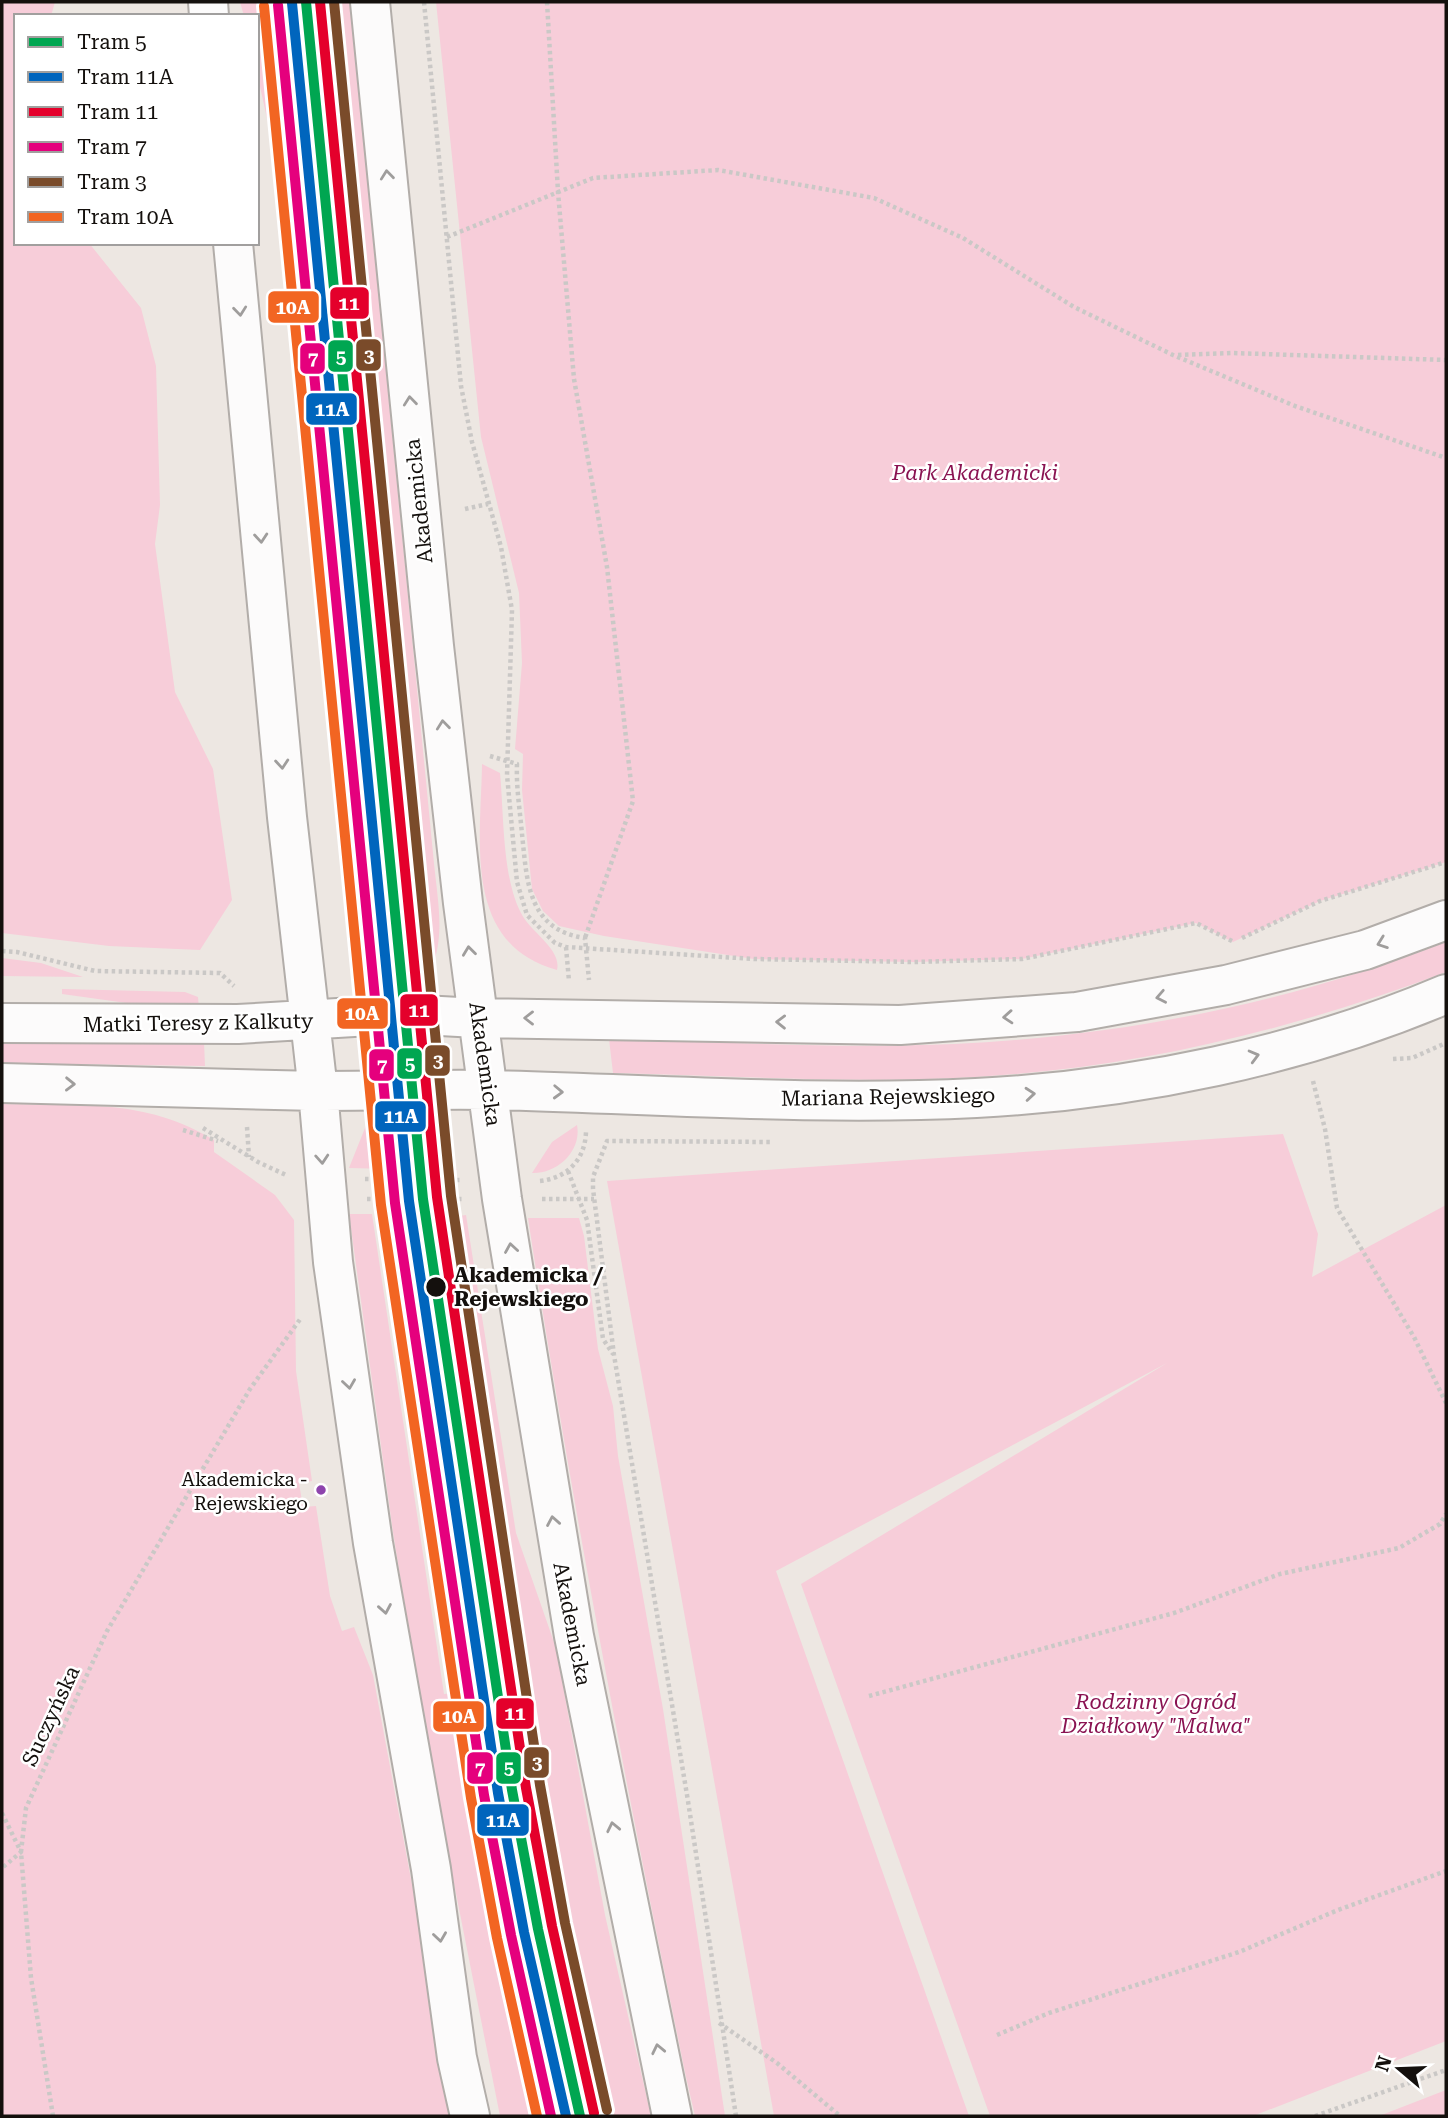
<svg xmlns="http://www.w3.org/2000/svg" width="1448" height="2118" font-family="'Roboto Serif',serif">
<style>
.green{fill:#f7cdd9}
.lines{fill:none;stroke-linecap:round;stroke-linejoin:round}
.minor-casing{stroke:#b2ada9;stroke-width:42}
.path{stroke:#cac8c6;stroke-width:4.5;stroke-dasharray:3.5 3.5;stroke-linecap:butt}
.minor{stroke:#fcfbfb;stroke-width:38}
.tram-1-casing{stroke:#fff;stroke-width:16}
.tram-2-casing{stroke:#fff;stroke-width:16}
.tram-3-casing{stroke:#fff;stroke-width:16}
.tram-4-casing{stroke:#fff;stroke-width:16}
.tram-5-casing{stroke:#fff;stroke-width:16}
.tram-6-casing{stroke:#fff;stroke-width:16}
.tram-1{stroke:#00a651;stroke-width:10}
.tram-2{stroke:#0065bd;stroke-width:10}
.tram-3{stroke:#e4002b;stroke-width:10}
.tram-4{stroke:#e5007d;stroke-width:10}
.tram-5{stroke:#7a4b2a;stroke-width:10}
.tram-6{stroke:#f26522;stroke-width:10}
.oneway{stroke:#9f9d9c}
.stop-dot{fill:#14100d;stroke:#fff;stroke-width:2.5}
.bus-dot{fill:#8e44ad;stroke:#fff;stroke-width:2.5}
.labels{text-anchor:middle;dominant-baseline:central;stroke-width:5;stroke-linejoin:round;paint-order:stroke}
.bus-label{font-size:19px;fill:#14100d;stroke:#fff;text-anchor:end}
.park-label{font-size:21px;font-style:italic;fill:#8a1352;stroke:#fff}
.street-label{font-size:21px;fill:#14100d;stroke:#fff}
.stop-label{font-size:21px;font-weight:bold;fill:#14100d;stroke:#fff;text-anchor:start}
.line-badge{stroke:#fff;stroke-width:2.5}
.badge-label{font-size:19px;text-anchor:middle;font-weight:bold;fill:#fff}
</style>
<rect width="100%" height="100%" fill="#ede7e2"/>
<!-- green -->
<path class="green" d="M2,2H55L51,16H16V243H89L141,308L156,366L160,505L155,544L175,692L213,769L232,900L200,950L109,946L2,933Z
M240,2H274L364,933L353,883L289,242L281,182L257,73V16H244Z
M318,2H350L433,853C438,911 451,948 415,999Z
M436,2H1446V862L1320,901L1233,942L1196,923L1022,959L914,962L754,959L604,936L559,926L543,911L532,889L522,790L523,754L515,749L522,663L519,593L481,437Z
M482,764L500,773C504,814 502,877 521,913C530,932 562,949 557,970C462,944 481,840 482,764Z
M1446,942V972C1308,1024 1163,1062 1015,1074C882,1086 747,1076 613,1073L609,1039C724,1042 840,1049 954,1044C1123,1036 1289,1003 1446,942Z
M2,958L41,963L83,977L2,976Z
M62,989L185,992L198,997L199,1008L177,1010L62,994Z
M2,1038L204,1042L205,1066L2,1063Z
M2,1104C79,1106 145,1098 214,1140V1152L275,1195L294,1220L296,1371L312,1481L299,1483L303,1507L316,1506L330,1596L342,1631L354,1627L373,1675L455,2116H2Z
M383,1116L389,1169L349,1168L369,1118Z
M423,1116L440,1131L457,1170H429Z
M577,1125C582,1151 557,1174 532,1173L552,1142Z
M1283,1134L1318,1234L1312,1277L1446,1205V2041L1253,2116H990L801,1584L1167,1363L776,1571L969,2116H774L607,1181Z
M349,1214H372L444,1694L465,1692L486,1853L544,2116H500L430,1762L393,1532Z
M466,1215L516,1533L556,1648L605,1915L651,2116H589L554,1966L505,1684L521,1681L453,1217Z
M528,1218H579L584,1236L598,1349L613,1406L618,1456L663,1709L725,2116H695L686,2077C627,1792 572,1506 528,1218Z
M1446,2090V2116H1379Z"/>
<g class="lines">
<!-- minor casing -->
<g class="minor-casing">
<path id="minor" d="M208,2L209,16
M370,2L434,646L463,903L502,1199L574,1636L672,2116
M233,243L287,817L318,1091L333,1262L373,1543L431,1869L457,2058L470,2116
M2,1023L238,1024L404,1014L477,1018L900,1025L1077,1012L1226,985L1365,950L1446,920
M2,1083C107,1085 212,1089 317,1091C375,1091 434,1089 493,1090C654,1094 815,1106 976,1098C1135,1090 1300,1056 1446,994"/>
</g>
<!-- path -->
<path class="path" d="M424,2L461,386L472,442L501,547L512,610L507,775L517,882L527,915L555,943L566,947L754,959L914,962L1022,959L1196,923L1234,942
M547,2L558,192L574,379L607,567L633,801L585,938
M447,237L593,178L718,170L874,198L963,238L1074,307L1173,355L1295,406L1446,458
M1178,355L1232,353L1446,360
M465,509L488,504
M490,756L517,764C516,787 520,811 522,834C527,880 527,930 585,938L589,980
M1242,938L1320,901L1446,862
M566,947L569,981
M2,951L17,952L95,971L220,973L234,986
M1393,1059L1412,1058L1446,1043
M1313,1081L1325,1129L1337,1208L1414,1337L1446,1403
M247,1127L249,1157
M203,1128L258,1162L286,1175
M183,1130L218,1141
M568,1171L587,1220L603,1339L613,1354
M365,1179L461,1180
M540,1181C567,1178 585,1160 586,1132
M367,1199H463
M380,1199L382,1213
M442,1199L444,1217
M542,1199H594
M869,1696L1174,1613L1280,1574L1399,1548L1440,1524L1446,1514
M2,1813L21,1852L2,1868
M719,2023L777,2063L840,2116
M997,2035L1049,2013L1239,1952L1338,1910L1446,1871
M53,2116L31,1978L21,1852L26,1808L107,1631L250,1389L301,1318
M736,2116L688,1801L614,1355L593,1189V1177L607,1141L772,1142
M1315,2116L1446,2070"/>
<!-- minor -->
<use href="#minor" class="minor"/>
<!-- tram-1 casing -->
<g class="tram-1-casing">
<path id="tram-1" d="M306,2L423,1199L512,1790L538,1929L580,2116"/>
</g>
<!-- tram-2 casing -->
<g class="tram-2-casing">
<path id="tram-2" d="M292,3L409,1201L498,1793L524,1932L566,2116"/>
</g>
<!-- tram-3 casing -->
<g class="tram-3-casing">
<path id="tram-3" d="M320,2L437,1197L526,1788L552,1926L594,2113"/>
</g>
<!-- tram-4 casing -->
<g class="tram-4-casing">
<path id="tram-4" d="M278,5L395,1203L484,1795L511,1935L551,2116"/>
</g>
<!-- tram-5 casing -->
<g class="tram-5-casing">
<path id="tram-5" d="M334,2L451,1196L540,1785L565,1923L607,2110"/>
</g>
<!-- tram-6 casing -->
<g class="tram-6-casing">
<path id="tram-6" d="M264,6L381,1205L471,1798L497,1938L537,2116"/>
</g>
<!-- tram-1 -->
<use href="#tram-1" class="tram-1"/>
<!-- tram-2 -->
<use href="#tram-2" class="tram-2"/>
<!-- tram-3 -->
<use href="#tram-3" class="tram-3"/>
<!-- tram-4 -->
<use href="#tram-4" class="tram-4"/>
<!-- tram-5 -->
<use href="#tram-5" class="tram-5"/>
<!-- tram-6 -->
<use href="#tram-6" class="tram-6"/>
</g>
<!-- one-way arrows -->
<defs><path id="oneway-chevron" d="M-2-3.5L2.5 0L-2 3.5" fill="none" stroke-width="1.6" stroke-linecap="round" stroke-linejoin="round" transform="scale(1.75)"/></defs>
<g class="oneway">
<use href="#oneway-chevron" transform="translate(387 175) rotate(-96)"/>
<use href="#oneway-chevron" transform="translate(240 311) rotate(84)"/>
<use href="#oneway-chevron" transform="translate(410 401) rotate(-96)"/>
<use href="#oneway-chevron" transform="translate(261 538) rotate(85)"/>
<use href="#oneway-chevron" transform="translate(443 725) rotate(-96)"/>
<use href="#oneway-chevron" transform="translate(282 764) rotate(85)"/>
<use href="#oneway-chevron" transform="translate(1382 943) rotate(160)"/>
<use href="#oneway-chevron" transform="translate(469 951) rotate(-97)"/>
<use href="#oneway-chevron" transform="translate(1161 997) rotate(169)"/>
<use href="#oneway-chevron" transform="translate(1008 1017) rotate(176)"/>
<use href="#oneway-chevron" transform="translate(529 1018) rotate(180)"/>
<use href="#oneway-chevron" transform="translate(781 1022) rotate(-179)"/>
<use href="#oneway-chevron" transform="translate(1254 1056) rotate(-15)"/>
<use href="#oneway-chevron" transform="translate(70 1084) rotate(1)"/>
<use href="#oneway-chevron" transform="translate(558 1092) rotate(2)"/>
<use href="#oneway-chevron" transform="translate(1030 1094) rotate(-5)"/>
<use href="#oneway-chevron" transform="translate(322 1159) rotate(86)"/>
<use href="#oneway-chevron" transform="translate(511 1248) rotate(-99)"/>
<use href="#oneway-chevron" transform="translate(349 1384) rotate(82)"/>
<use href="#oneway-chevron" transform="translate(553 1521) rotate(-100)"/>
<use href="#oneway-chevron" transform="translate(385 1609) rotate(80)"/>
<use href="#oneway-chevron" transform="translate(613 1827) rotate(-102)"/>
<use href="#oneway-chevron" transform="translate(440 1937) rotate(82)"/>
<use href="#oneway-chevron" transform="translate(658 2049) rotate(-102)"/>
</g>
<!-- markers -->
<circle class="stop-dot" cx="436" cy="1287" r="11"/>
<circle class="bus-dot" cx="321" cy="1490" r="6"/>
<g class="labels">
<!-- bus labels -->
<g class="bus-label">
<text x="308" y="1479">Akademicka -<tspan x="308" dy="24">Rejewskiego</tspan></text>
</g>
<!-- park labels -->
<g class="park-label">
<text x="975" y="473">Park Akademicki</text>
<text x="1156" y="1702">Rodzinny Ogród<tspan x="1156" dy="24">Działkowy "Malwa"</tspan></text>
</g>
<!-- street labels -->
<g class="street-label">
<text transform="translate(419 501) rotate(-96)">Akademicka</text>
<text transform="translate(198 1023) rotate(-1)">Matki Teresy z Kalkuty</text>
<text transform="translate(485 1064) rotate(82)">Akademicka</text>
<text transform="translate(888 1097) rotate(-1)">Mariana Rejewskiego</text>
<text transform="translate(572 1624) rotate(79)">Akademicka</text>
<text transform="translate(51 1716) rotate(-65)">Suczyńska</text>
</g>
<!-- stop labels -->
<g class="stop-label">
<text x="454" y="1275">Akademicka /<tspan x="454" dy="24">Rejewskiego</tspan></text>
</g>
</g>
<g class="line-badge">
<rect x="329" y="286" width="41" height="34" rx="7" fill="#e4002b"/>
<rect x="267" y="290" width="53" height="34" rx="7" fill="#f26522"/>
<rect x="355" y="338" width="27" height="34" rx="7" fill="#7a4b2a"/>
<rect x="327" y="339" width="27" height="34" rx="7" fill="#00a651"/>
<rect x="299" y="342" width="27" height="33" rx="7" fill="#e5007d"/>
<rect x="305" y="392" width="53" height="34" rx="7" fill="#0065bd"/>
<rect x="399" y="993" width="40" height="34" rx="7" fill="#e4002b"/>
<rect x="336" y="997" width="53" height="33" rx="7" fill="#f26522"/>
<rect x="424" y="1044" width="27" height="33" rx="7" fill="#7a4b2a"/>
<rect x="396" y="1047" width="27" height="33" rx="7" fill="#00a651"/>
<rect x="368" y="1048" width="27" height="34" rx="7" fill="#e5007d"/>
<rect x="374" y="1100" width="53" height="33" rx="7" fill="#0065bd"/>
<rect x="495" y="1697" width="40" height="33" rx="7" fill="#e4002b"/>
<rect x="432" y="1700" width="53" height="33" rx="7" fill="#f26522"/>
<rect x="523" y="1746" width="27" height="33" rx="7" fill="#7a4b2a"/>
<rect x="495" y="1751" width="27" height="34" rx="7" fill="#00a651"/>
<rect x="466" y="1751" width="28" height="34" rx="7" fill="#e5007d"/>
<rect x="476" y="1803" width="54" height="34" rx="7" fill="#0065bd"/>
</g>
<g class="badge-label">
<text x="349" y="310">11</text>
<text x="293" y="314">10A</text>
<text x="369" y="362">3</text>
<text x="341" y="363">5</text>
<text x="313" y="365">7</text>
<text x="332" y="416">11A</text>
<text x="419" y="1017">11</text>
<text x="362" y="1020">10A</text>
<text x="438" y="1067">3</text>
<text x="410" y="1070">5</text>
<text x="382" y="1072">7</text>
<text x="401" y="1123">11A</text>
<text x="515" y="1720">11</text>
<text x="459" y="1723">10A</text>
<text x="537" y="1769">3</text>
<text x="509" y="1774">5</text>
<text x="480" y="1775">7</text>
<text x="503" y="1827">11A</text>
</g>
<!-- border -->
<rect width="1448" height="2118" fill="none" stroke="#14100d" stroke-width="7"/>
<!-- legend -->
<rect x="14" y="14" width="245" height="231" fill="#ffffff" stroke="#a19f9e" stroke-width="2"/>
<rect x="28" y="37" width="35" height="10" fill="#00a651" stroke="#a19f9e" stroke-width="2"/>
<text x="77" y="49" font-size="21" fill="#14100d">Tram 5</text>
<rect x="28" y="72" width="35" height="10" fill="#0065bd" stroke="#a19f9e" stroke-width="2"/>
<text x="77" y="84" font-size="21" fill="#14100d">Tram 11A</text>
<rect x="28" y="107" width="35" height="10" fill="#e4002b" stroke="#a19f9e" stroke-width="2"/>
<text x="77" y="119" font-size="21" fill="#14100d">Tram 11</text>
<rect x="28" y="142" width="35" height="10" fill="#e5007d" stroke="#a19f9e" stroke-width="2"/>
<text x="77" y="154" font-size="21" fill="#14100d">Tram 7</text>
<rect x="28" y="177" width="35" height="10" fill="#7a4b2a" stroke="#a19f9e" stroke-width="2"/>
<text x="77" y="189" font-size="21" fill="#14100d">Tram 3</text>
<rect x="28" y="212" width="35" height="10" fill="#f26522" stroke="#a19f9e" stroke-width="2"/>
<text x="77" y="224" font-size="21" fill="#14100d">Tram 10A</text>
<!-- north arrow -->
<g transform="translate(1399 2069) rotate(289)" stroke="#ffffff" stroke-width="5" paint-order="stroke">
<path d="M0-5L12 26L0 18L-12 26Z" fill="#14100d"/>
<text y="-10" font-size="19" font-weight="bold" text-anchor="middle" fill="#14100d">N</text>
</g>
</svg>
